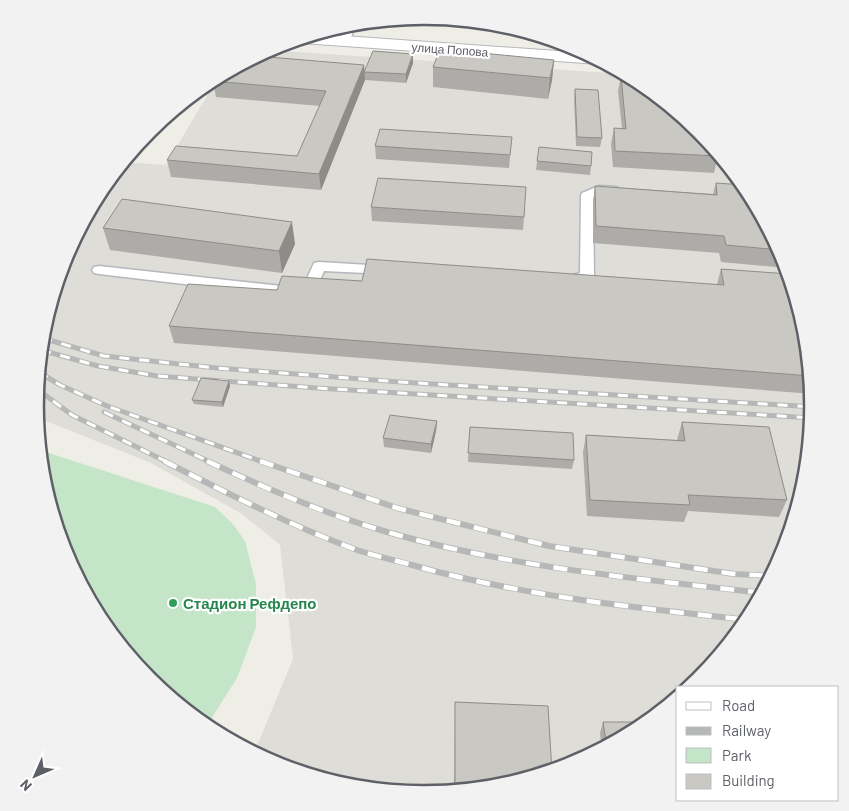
<svg xmlns="http://www.w3.org/2000/svg" width="849" height="811" font-family="Barlow,sans-serif">
<style>
.industrial{fill:#deddd8}
.green{fill:#c4e5c8}
.lines{fill:none;stroke-linecap:round;stroke-linejoin:round}
.service-casing{stroke:#b6b7bc;stroke-width:3}
.tertiary-casing{stroke:#b6b7bc;stroke-width:2}
.service{fill:#fff;fill-rule:evenodd}
.tertiary{fill:#fff;fill-rule:evenodd}
.rail-far1-casing{stroke:#b6b7b7;stroke-width:5}
.rail-casing{stroke:#b6b7b7;stroke-width:6}
.rail-far1{stroke:#fff;stroke-width:3;stroke-dasharray:10;stroke-linecap:butt}
.rail{stroke:#fff;stroke-width:4.5;stroke-dasharray:14;stroke-linecap:butt}
.wall{fill:#aeaca8}
.shaded-wall{fill:#8d8c88}
.building{fill:#cac8c3;stroke:#8d8c88}
.leisure-dot{fill:#2e9e5b;stroke:#fff;stroke-width:2}
.labels{text-anchor:middle;dominant-baseline:central;stroke-width:4.5;stroke-linejoin:round;paint-order:stroke}
.far-street-label{font-size:12px;fill:#5d6066;stroke:#fff}
.leisure-label{font-size:15px;font-weight:bold;fill:#27864d;stroke:#fff;text-anchor:start}
.rim{fill:none;stroke:#5d6066;stroke-width:2.5}
</style>
<rect width="100%" height="100%" fill="#efeee6"/>
<!-- industrial -->
<path class="industrial" d="M268,50L625,74L641,82L700,130L748,189L784,257L806,330L814,406L806,482L784,555L748,622L700,681L692,687H678V699L641,729L573,765L500,787L424,795L348,787L275,765L254,753L293,659L280,545L242,514L151,463L36,417L35,405L43,329L65,256L101,189L123,162L166,165L218,77Z"/>
<!-- green -->
<path class="green" d="M40,450L215,507L232,523L245,541L256,584V627L237,678L206,727L149,681L101,622L65,554L43,481Z"/>
<g class="lines">
<!-- service casing -->
<g class="service-casing">
<path id="service" d="M356,23L349,43H341L340,41L345,25Z
M733,173H735L745,185L747,200L746,203H735L729,199L734,195L731,176Z
M599,186L616,187L622,191C616,198 604,192 593,198L594,275C587,285 574,287 563,284L561,281L563,278L580,273L581,196L582,193Z
M319,262L386,266L391,267L393,270L391,273L386,274L324,271L315,291L303,298L99,274L94,273L92,270L94,267L99,266L300,288L304,285L314,263Z"/>
</g>
<!-- tertiary casing -->
<g class="tertiary-casing">
<path id="tertiary" d="M316,34L586,53L605,63L598,64L302,43L295,40Z"/>
</g>
<!-- service -->
<use href="#service" class="service"/>
<!-- tertiary -->
<use href="#tertiary" class="tertiary"/>
<!-- rail-far1 casing -->
<g class="rail-far1-casing">
<path id="rail-far1" d="M42,338L104,356L217,368L400,382L814,407
M41,350L98,366L157,376L317,388L813,418
M39,372L60,385L107,406L263,462
M37,389L72,415L167,462
M104,412L210,462"/>
</g>
<!-- rail casing -->
<g class="rail-casing">
<path id="rail" d="M164,461C227,493 291,526 357,550C375,556 394,560 412,565C522,596 636,608 749,620
M207,461C265,488 325,514 387,532C509,567 638,579 764,593
M260,461L397,508L549,546L734,574L773,576"/>
</g>
<!-- rail-far1 -->
<use href="#rail-far1" class="rail-far1"/>
<!-- rail -->
<use href="#rail" class="rail"/>
</g>
<!-- wall -->
<path class="wall" d="M413,54V63L406,83L365,80L364,72Z
M554,60L552,80L548,99L433,87V67Z
M364,65L365,80L321,190L171,177L167,160L297,156L320,106L216,97L213,81Z
M621,76L718,156L714,173L613,167L611,144L614,128L622,129L618,91Z
M575,89L602,138L600,147L576,146L574,98Z
M512,137L509,168L376,159L375,146Z
M539,147L591,166L590,175L536,170Z
M716,183L748,189L784,257L787,268L721,262L719,253L593,243V202L595,186L713,194Z
M371,207L524,217L523,230L372,221Z
M103,228L295,244L282,273L110,250Z
M721,269L806,330L813,394L174,343L169,326L277,290L362,281L717,284Z
M230,386L223,407L194,404L192,400Z
M437,421L436,431L431,453L384,447L383,438Z
M682,422L787,500L779,517L688,511L684,522L587,516L583,452L586,435L677,440Z
M470,427L574,460L572,469L468,462Z
M455,702L500,787L454,792Z
M603,722L641,729L602,750L600,733Z"/>
<!-- shaded-wall -->
<path class="shaded-wall" d="M413,54V63L406,83V74Z
M554,60L552,80L548,99L550,78Z
M364,65L365,80L321,190L319,174Z
M292,222L295,244L282,273L279,251Z
M229,381L230,386L223,407L222,402Z
M437,421L436,431L431,453V444Z"/>
<!-- building -->
<path class="building" d="M440,49L554,60L550,78L433,67Z
M373,51L413,54L406,74L364,72Z
M256,56L364,65L319,174L167,160L176,146L297,156L326,91L213,81L215,78Z
M621,76H630L641,82L700,130L717,152L718,156L615,151L614,128L626,129Z
M575,89L598,90L602,138L577,137Z
M380,129L512,137L510,155L375,146Z
M539,147L592,152L591,166L537,161Z
M378,178L526,187L524,217L371,207Z
M716,183L744,185L748,189L780,250L726,245L724,236L596,226L595,186L717,195Z
M122,199L292,222L279,251L103,228Z
M367,259L724,285L721,269L789,274L806,330L811,376L169,326L188,284L277,290L282,276L362,281Z
M201,378L229,381L222,402L192,400Z
M390,415L437,421L431,444L383,438Z
M682,422L769,427L787,500L688,495L690,505L590,500L586,435L685,441Z
M470,427L573,433L574,460L468,453Z
M455,702L548,706L552,772L500,787L455,792Z
M603,722H649L641,729L607,747Z"/>
<!-- markers -->
<circle class="leisure-dot" cx="173" cy="603" r="5"/>
<g class="labels">
<!-- far-street labels -->
<g class="far-street-label">
<text transform="translate(450 49) rotate(4)">улица Попова</text>
</g>
<!-- leisure labels -->
<g class="leisure-label">
<text x="183" y="603">Стадион Рефдепо</text>
</g>
</g>
<!-- crop -->
<path d="M0 0H849V811H0ZM44 405a380 380 0 1 1 760 0a380 380 0 1 1-760 0Z" fill="#f2f2f3" fill-rule="evenodd"/>
<path class="rim" d="M44 405a380 380 0 1 1 760 0a380 380 0 1 1-760 0Z"/>
<!-- legend -->
<rect x="676" y="686" width="162" height="115" fill="#ffffff" stroke="#bebfc2"/>
<rect x="686" y="702" width="25" height="8" fill="#ffffff" stroke="#bebfc2"/>
<text x="722" y="711" font-size="15" fill="#5d6066">Road</text>
<rect x="686" y="727" width="25" height="8" fill="#b6b7b7" stroke="#bebfc2"/>
<text x="722" y="736" font-size="15" fill="#5d6066">Railway</text>
<rect x="686" y="748" width="25" height="15" fill="#c4e5c8" stroke="#bebfc2"/>
<text x="722" y="761" font-size="15" fill="#5d6066">Park</text>
<rect x="686" y="774" width="25" height="15" fill="#cac8c3" stroke="#bebfc2"/>
<text x="722" y="786" font-size="15" fill="#5d6066">Building</text>
<!-- north arrow -->
<g transform="translate(35 776) rotate(225)" stroke="#ffffff" stroke-width="4" paint-order="stroke">
<path d="M0-4L9 19L0 12L-9 19Z" fill="#5d6066"/>
<text y="-8" font-size="14" font-weight="bold" text-anchor="middle" fill="#5d6066">N</text>
</g>
</svg>
